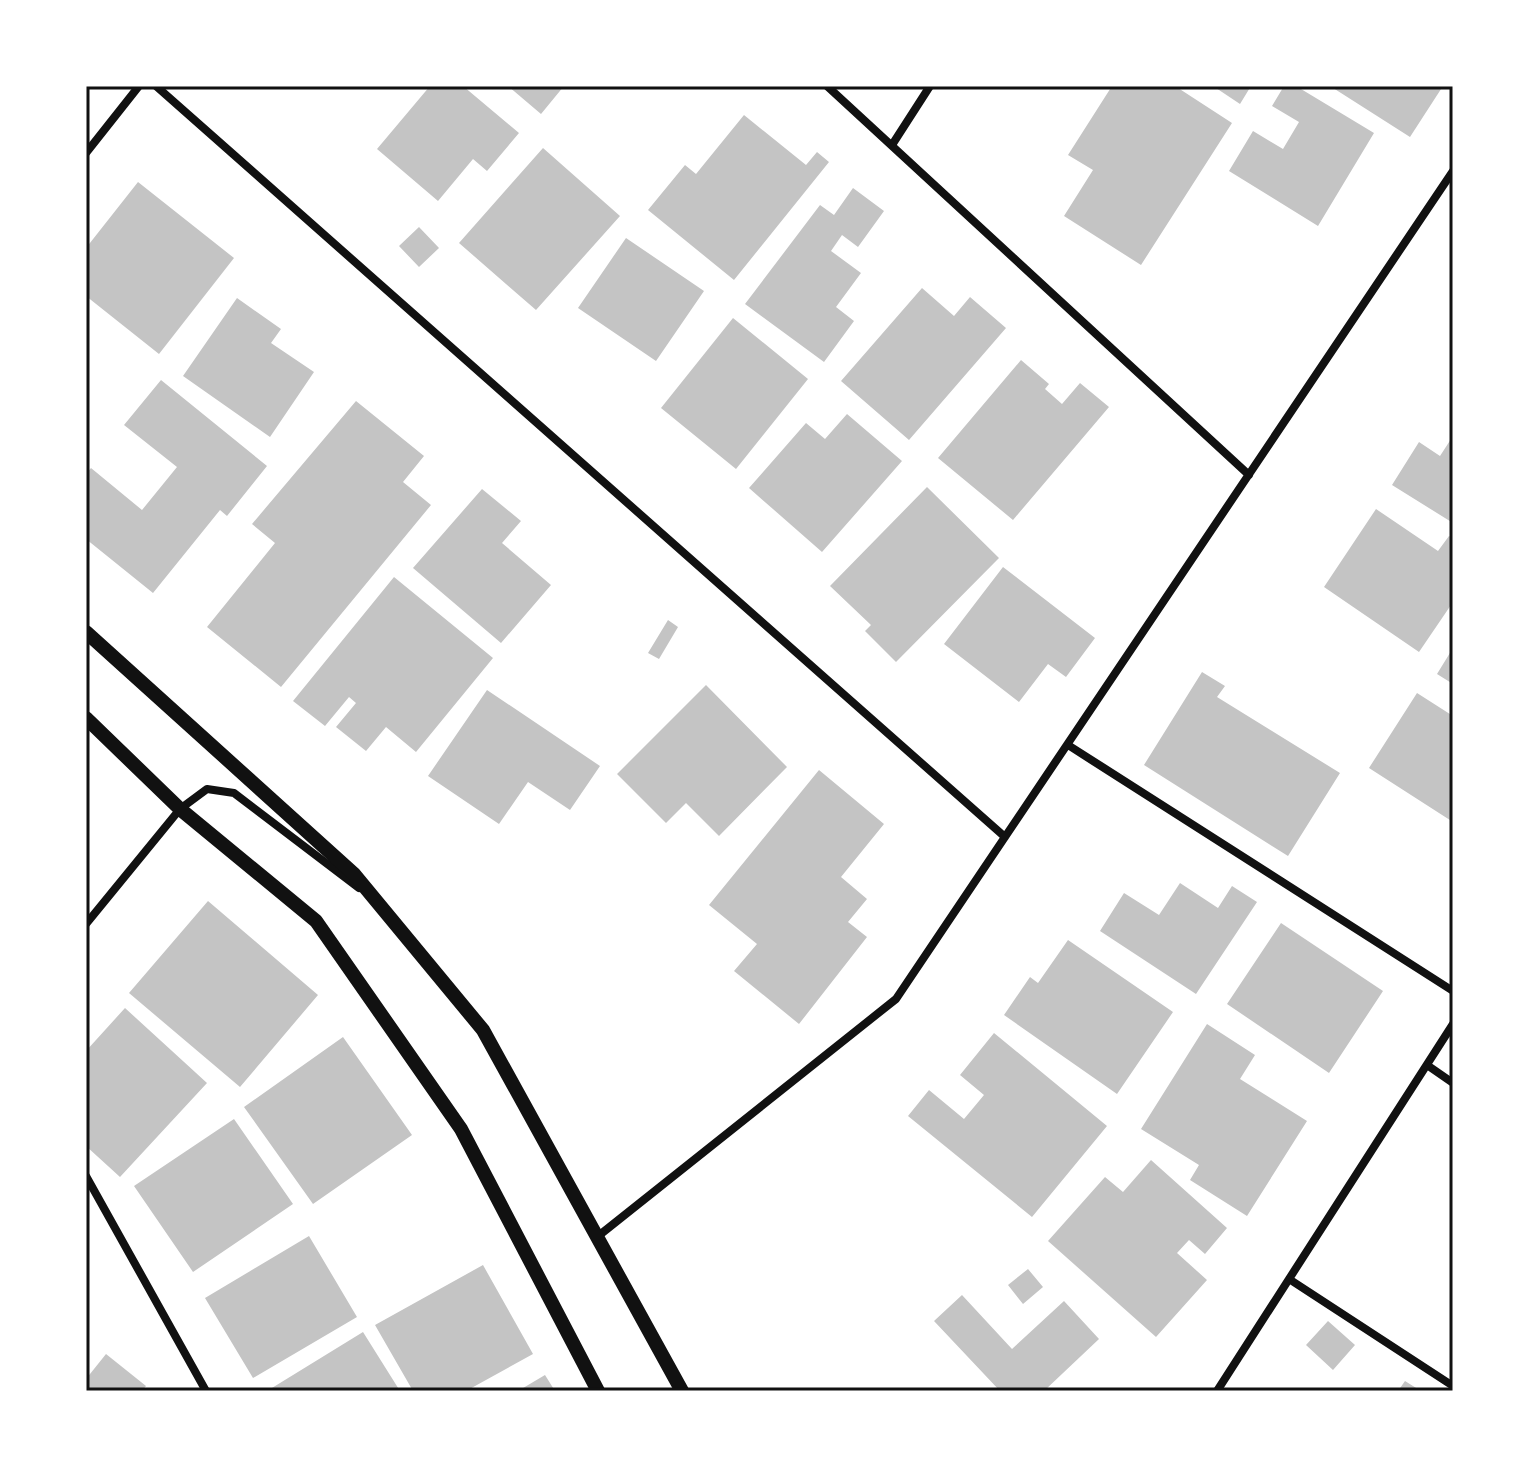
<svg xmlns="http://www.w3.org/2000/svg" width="1539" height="1477" font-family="Mulish,sans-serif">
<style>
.building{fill:#c4c4c4}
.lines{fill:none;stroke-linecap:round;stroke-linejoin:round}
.minor{stroke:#111;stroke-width:8}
.tertiary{stroke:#111;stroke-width:14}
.neatline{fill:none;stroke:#111;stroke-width:3}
</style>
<rect width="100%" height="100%" fill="#fff"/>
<!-- building -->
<path class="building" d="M430,86H463L519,133L487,171L473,159L438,201L377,149Z
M508,86H564L541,114Z
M1112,86H1175L1232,123L1141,265L1064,216L1093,170L1068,155Z
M1213,86H1251L1240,104Z
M1284,86H1296L1374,133L1318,226L1229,171L1253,131L1283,149L1299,122L1272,106Z
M1330,86H1443L1410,137Z
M744,115L806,165L817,152L829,162L734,280L648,210L685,165L696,174Z
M543,148L620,216L536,310L459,243Z
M138,182L234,258L159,354L86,296V248Z
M853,188L884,211L858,247L842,235L831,251L861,273L836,307L854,321L824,362L745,304L820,205L834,215Z
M419,227L439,248L419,267L399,246Z
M626,238L704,291L656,361L578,308Z
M922,288L954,316L970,297L1006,328L909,440L841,381Z
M237,298L281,329L271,343L314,372L270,437L183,376Z
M733,318L808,379L736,469L661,408Z
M1021,360L1049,384L1045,389L1062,404L1080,383L1109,407L1013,520L938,458Z
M161,380L267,466L227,516L220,510L153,593L86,539V474L91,468L142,510L177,467L124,425Z
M356,401L424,456L403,482L431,505L281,687L207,627L275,543L252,524Z
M847,414L902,461L822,552L749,488L806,423L825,439Z
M1453,436V523L1392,485L1419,442L1440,456Z
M927,487L999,558L896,662L865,631L871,625L830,586Z
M482,489L521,521L502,543L551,585L501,643L413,568Z
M1376,509L1438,551L1449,536L1453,538V602L1419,652L1324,587Z
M1003,567L1095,638L1066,677L1048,664L1019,702L944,644Z
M394,577L493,658L416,752L386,727L366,751L336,727L356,703L349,697L325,726L293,701Z
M668,620L678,627L659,659L648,653Z
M1453,648V684L1437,674Z
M1202,672L1225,686L1217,697L1340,773L1288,856L1144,765Z
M706,685L787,767L719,836L686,803L666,823L617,774Z
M487,690L600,766L570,810L528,782L499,824L428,776Z
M1417,693L1453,716V822L1369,768Z
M819,770L884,824L841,877L867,899L848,922L867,937L799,1024L734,971L757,944L709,905Z
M1180,883L1218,908L1232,886L1257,902L1196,994L1100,931L1124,893L1159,915Z
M208,901L318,995L240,1087L129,993Z
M1281,923L1383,991L1329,1073L1227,1004Z
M1068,940L1173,1012L1117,1094L1004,1015L1030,977L1038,983Z
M125,1008L207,1083L120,1177L86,1146V1051Z
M1207,1024L1255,1055L1240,1079L1307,1121L1247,1216L1190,1180L1199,1165L1141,1129Z
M994,1033L1107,1126L1032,1217L908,1116L929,1090L964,1119L984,1095L960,1075Z
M343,1037L412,1135L313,1204L244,1107Z
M234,1119L293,1204L193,1272L134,1186Z
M1151,1160L1227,1228L1205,1254L1189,1240L1177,1253L1207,1280L1156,1337L1048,1241L1105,1177L1123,1192Z
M309,1236L357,1317L253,1378L205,1298Z
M483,1265L533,1354L466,1391H413L375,1325Z
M1028,1269L1043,1287L1023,1304L1008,1285Z
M962,1295L1012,1349L1064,1301L1099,1339L1044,1391H1000L934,1321Z
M1328,1321L1355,1345L1333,1370L1306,1345Z
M363,1332L400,1391H267Z
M106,1354L146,1386L142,1391H86V1379Z
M545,1375L555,1391H518Z
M1405,1381L1421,1391H1398Z"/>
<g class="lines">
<!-- minor -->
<path class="minor" d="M156,86L1005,837
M827,86L1249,475
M892,145L930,86
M86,153L139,86
M1068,745L1453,991
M86,924L180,809L207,789L234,793L359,888
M1427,1065L1453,1083
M86,1176L206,1391
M597,1237L896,999L1453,171
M1289,1279L1453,1386
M1217,1391L1453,1024"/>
<!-- tertiary -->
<path class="tertiary" d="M86,632L354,874L483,1030L682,1391
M86,718L180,809L316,921L461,1129L598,1391"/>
</g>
<!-- border -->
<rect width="1539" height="1477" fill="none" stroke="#ffffff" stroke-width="176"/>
<rect x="88" y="88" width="1363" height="1301" class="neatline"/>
</svg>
